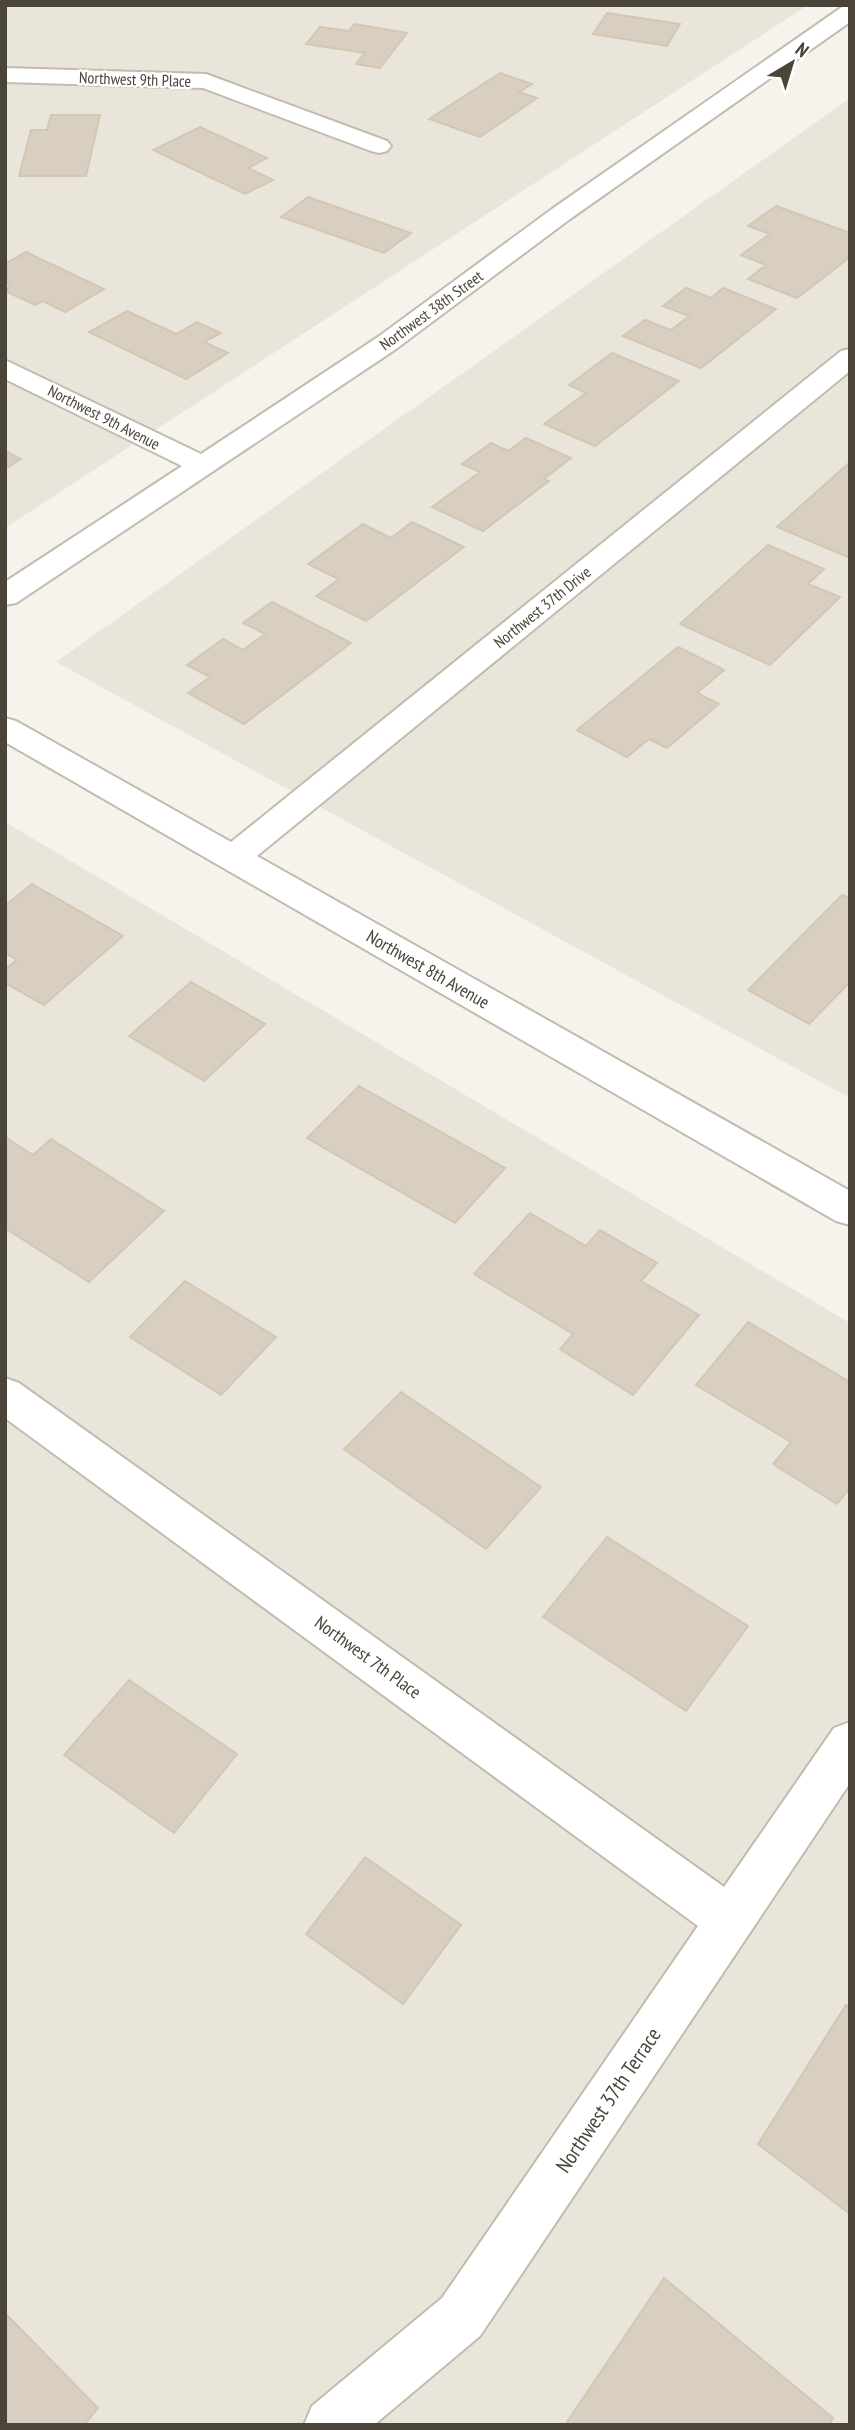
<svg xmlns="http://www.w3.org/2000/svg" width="855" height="2430" font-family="'PT Sans Narrow',sans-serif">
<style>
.residential{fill:#eae5da}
.building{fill:#d8cfc1;stroke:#d3c7b4;stroke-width:2}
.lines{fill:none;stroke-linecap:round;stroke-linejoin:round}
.minor-casing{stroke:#c2bbae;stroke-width:4}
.minor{fill:#fff;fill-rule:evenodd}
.labels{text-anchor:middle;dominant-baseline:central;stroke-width:5;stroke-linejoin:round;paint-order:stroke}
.far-street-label{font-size:16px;fill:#4b4439;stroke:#fff}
.street-label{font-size:18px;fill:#4b4439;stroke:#fff}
.near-street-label{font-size:21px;fill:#4b4439;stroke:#fff}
</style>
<rect width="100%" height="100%" fill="#f6f3ec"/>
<!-- residential -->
<path class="residential" d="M5,5H808L5,528Z
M850,98V1098L56,662Z
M5,822L850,1323V2425H5Z"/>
<!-- building -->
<path class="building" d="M607,13L680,24L667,46L593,34Z
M354,24L407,33L380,68L356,64L365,53L306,44L320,27L349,31Z
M500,73L532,84L519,92L537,98L480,137L429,119Z
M51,115H100L86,176H19L31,130H47Z
M200,127L267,158L248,168L273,180L245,194L153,150Z
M308,197L411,233L384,253L281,217Z
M776,206L850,233V257L797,298L748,279L766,265L741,255L770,234L748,226Z
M26,252L104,289L65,312L43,301L35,305L5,291L11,285L5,282V264Z
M686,288L711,298L723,288L776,309L701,368L623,336L645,320L671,330L689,316L663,306Z
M127,311L176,334L197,322L221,333L204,342L228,353L186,379L89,332Z
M612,353L679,381L595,446L544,424L586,393L569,385Z
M526,438L571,458L544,479L549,481L483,531L432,507L480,472L462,464L491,443L508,451Z
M5,451L21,459L5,469Z
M849,463L850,558L777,527Z
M412,522L464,547L366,621L316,596L339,579L308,564L363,524L391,538Z
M768,545L824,569L808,584L840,597L770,665L680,624Z
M272,602L351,643L244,724L188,693L210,677L187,665L223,639L243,650L265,634L243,623Z
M678,647L724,670L697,693L719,704L667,748L649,739L627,757L577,730Z
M32,884L123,936L44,1005L5,983V969L17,960L5,953V906Z
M842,895L850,898V982L809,1024L748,990Z
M191,982L265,1024L204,1081L129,1036Z
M359,1086L505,1168L455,1223L307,1138Z
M5,1137L33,1155L51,1139L164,1211L89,1282L5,1228Z
M530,1213L586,1246L600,1230L657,1263L641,1281L699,1315L633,1395L560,1349L573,1334L474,1274Z
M185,1281L276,1337L221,1395L130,1337Z
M748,1322L850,1382V1488L837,1504L773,1464L791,1442L696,1385Z
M401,1392L541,1487L486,1549L344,1449Z
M607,1537L748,1626L686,1711L543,1617Z
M129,1680L237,1754L174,1833L64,1755Z
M365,1857L461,1925L403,2004L306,1934Z
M846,2005L850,2008V2214L758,2144Z
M664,2278L833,2418L829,2425H565Z
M5,2313L98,2408L84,2425H5Z"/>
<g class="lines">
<!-- minor casing -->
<g class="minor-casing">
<path id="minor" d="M850,5V22L570,219L396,349L16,603L5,605V582L182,466L5,379V360L201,454L378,337L552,209L842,7Z
M5,68L206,74L387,141L391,146L387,151L379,153L371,151L203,88L5,82Z
M850,349V371L257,856L850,1191V1225L836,1221L5,742V718L16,721L231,842L841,351Z
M5,1378L19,1383L724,1887L834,1728L850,1722V1783L480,2336L374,2425H304L312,2406L442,2298L698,1926L5,1418Z"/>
</g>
<!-- minor -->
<use href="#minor" class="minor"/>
</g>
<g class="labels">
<!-- far-street labels -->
<g class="far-street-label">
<text transform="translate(135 79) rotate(2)">Northwest 9th Place</text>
<text transform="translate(431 310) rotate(-36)">Northwest 38th Street</text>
<text transform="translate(104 417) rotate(27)">Northwest 9th Avenue</text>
<text transform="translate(542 607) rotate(-39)">Northwest 37th Drive</text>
</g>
<!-- street labels -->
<g class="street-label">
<text transform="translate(428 969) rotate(30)">Northwest 8th Avenue</text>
<text transform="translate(368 1657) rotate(36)">Northwest 7th Place</text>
</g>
<!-- near-street labels -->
<g class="near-street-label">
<text transform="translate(608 2100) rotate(-56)">Northwest 37th Terrace</text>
</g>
</g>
<!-- border -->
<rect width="855" height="2430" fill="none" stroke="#4b4439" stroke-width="14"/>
<!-- north arrow -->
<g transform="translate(792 63) rotate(38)" stroke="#ffffff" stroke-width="5" paint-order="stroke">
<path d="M0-5L12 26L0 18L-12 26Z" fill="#4b4439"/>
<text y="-10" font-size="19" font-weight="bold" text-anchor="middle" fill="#4b4439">N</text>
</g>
</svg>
